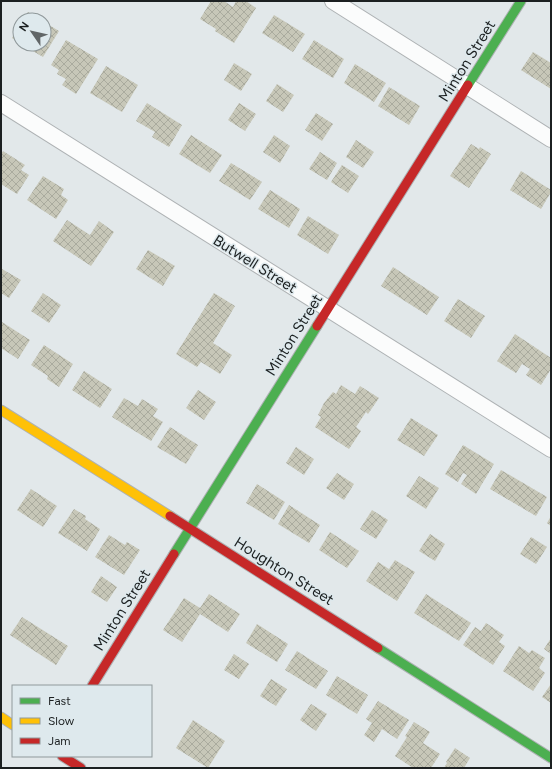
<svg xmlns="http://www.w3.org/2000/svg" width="552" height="769" font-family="Figtree,sans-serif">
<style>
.building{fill:url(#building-cross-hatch)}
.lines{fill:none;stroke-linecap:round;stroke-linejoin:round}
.street-casing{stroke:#aeb2b4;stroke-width:18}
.fast-casing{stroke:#aeb2b4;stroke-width:11}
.slow-casing{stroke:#aeb2b4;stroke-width:11}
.jam-casing{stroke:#aeb2b4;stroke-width:11}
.street{stroke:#fbfcfc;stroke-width:16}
.fast{stroke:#4caf50;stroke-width:9}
.slow{stroke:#ffc107;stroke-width:9}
.jam{stroke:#c62828;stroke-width:9}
.labels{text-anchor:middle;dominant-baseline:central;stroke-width:3;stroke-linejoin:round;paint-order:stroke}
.street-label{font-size:15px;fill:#1c2021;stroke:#dee9ed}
</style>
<defs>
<pattern id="building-cross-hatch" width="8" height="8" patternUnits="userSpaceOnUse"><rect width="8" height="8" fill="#c7c7b8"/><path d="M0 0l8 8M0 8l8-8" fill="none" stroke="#aaab9e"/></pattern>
</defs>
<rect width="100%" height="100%" fill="#e2e8ea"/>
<!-- building -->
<path class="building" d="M211,1H224L233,7L236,1H246L256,8L234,43L215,31L216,29L200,19Z
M28,12L41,20H23Z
M274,15L305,34L293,52L262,33Z
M44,22L59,31L43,57L21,44H44Z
M20,24V43L12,38Z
M66,40L98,59L76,94L62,85L66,79L57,74L59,70L51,65Z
M314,40L344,59L333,78L302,59Z
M533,52L551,63V89L521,70Z
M234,63L252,74L241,91L224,80Z
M355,64L386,83L374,102L344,83Z
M106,66L138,85L122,112L90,93Z
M277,84L294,95L283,112L266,101Z
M389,87L420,106L409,125L378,106Z
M147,103L182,125L169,147L152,137L155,132L136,121Z
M239,103L256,114L245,131L228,120Z
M316,113L333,124L322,141L305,130Z
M191,135L222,155L210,173L179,154Z
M274,135L290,146L280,163L263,152Z
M356,140L374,152L363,168L346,157Z
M471,144L479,149L480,147L491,154L469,188L450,176Z
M3,151L25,165L21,170L29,175L17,194L1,184V154Z
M320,152L337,163L327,180L309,169Z
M231,163L262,182L250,200L219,181Z
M342,165L359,176L348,193L331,182Z
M521,171L551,190V192L541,209L510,190Z
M43,176L64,189L61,195L68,200L56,219L27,200Z
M270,190L300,209L289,228L258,209Z
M308,216L339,235L328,254L297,235Z
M67,220L90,235L99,221L114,232L91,266L53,241Z
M148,250L175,266L163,286L136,269Z
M393,267L439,297L427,315L381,286Z
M2,269L21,280L9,298L1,293V271Z
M43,293L61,305L49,323L31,311Z
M214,293L235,306L213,343L232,355L220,374L201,362L197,367L176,354Z
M458,299L485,316L471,338L444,321Z
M2,322L30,340L18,359L1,348Z
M515,334L551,358V369L541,385L526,375L530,369L522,364L516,373L497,361Z
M44,345L73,364L59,387L47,379L48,376L31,365Z
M84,371L112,389L100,408L72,390Z
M341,385L355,394L360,386L379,398L368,414L366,412L356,427L361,431L349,449L315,427L321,417L318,415L324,403L333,392L336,394Z
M198,390L216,402L204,420L186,408Z
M124,398L138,406L142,399L158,409L153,416L163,422L151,441L112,417Z
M411,418L438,435L424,456L397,440Z
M170,427L198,445L186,464L157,447Z
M463,445L494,464L476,494L461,484L467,475L463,473L458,482L445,474Z
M296,447L314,459L304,475L286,463Z
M501,470L547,497L536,516L490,489Z
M337,473L354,484L344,500L326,488Z
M419,476L439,488L426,509L406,496Z
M257,484L285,502L274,520L246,503Z
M31,489L57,506L43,527L17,510Z
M289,505L320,525L309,543L278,524Z
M74,509L86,516L85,519L100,529L87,551L58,533Z
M372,510L388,520L376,539L360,529Z
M551,516V526L547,523Z
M330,532L359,551L347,568L319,550Z
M430,534L445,544L435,561L419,551Z
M109,535L125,545L127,542L140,550L124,575L95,557Z
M531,537L547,547L536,564L520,554Z
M395,560L415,572L397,601L366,581L378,562L389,569Z
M101,576L117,587L107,602L91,592Z
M209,594L240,614L228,632L200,614L182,642L163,630L184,598L200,608Z
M426,594L471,623L459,641L414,613Z
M22,617L68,646L56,665L10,635Z
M486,623L504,635L499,642L505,646L493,665L463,645L475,627L481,631Z
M257,624L288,644L277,662L246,643Z
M551,638V654L544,649Z
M519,646L529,653L532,650L545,658L539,668L545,673L533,691L503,671Z
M297,651L328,671L316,689L285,670Z
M234,654L249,664L239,679L224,670Z
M337,676L368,695L357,714L326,695Z
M271,679L287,689L276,706L260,696Z
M551,684V703L542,697Z
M378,701L409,720L397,739L382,729L374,742L364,735L372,723L366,719Z
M311,704L327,714L316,731L300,720Z
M193,720L225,741L208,768L176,748Z
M414,722L430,732L423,743L440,754L431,768H413L395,756L407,737L405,736Z
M455,748L470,758L464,768H444L447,763L446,762Z"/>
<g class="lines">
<!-- street casing -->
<g class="street-casing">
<path id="street" d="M333,1L551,139
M1,103L551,449"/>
</g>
<!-- fast casing -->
<g class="fast-casing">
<path id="fast" d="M468,85L521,1
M174,554L317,326
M378,648L551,758"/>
</g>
<!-- slow casing -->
<g class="slow-casing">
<path id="slow" d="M1,410L170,516
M1,717L13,725"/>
</g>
<!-- jam casing -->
<g class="jam-casing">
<path id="jam" d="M317,326L468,85
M170,516L378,648
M92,686L174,554
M62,756L81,768"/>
</g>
<!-- street -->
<use href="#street" class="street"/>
<!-- fast -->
<use href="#fast" class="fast"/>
<!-- slow -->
<use href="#slow" class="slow"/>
<!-- jam -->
<use href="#jam" class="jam"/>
</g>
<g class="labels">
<!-- street labels -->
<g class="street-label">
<text transform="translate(467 61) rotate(-58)">Minton Street</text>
<text transform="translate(255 264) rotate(32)">Butwell Street</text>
<text transform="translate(294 335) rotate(-58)">Minton Street</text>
<text transform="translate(284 571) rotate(32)">Houghton Street</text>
<text transform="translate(122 610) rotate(-58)">Minton Street</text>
</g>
</g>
<!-- border -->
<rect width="552" height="769" fill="none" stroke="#1c2021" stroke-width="4"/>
<!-- legend -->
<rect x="12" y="685" width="140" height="72" fill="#dee9ed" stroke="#90999b"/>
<rect x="20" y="698" width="20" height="6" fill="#4caf50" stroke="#90999b"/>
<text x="48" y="705" font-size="12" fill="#1c2021">Fast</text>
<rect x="20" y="718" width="20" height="6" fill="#ffc107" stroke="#90999b"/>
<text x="48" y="725" font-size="12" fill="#1c2021">Slow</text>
<rect x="20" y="738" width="20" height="6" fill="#c62828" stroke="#90999b"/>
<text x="48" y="745" font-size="12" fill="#1c2021">Jam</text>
<!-- north arrow -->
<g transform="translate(32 32) rotate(304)"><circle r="19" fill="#dee9ed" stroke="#90999b"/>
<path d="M0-3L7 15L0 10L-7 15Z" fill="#616667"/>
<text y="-6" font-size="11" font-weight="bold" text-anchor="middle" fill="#1c2021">N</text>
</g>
</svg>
